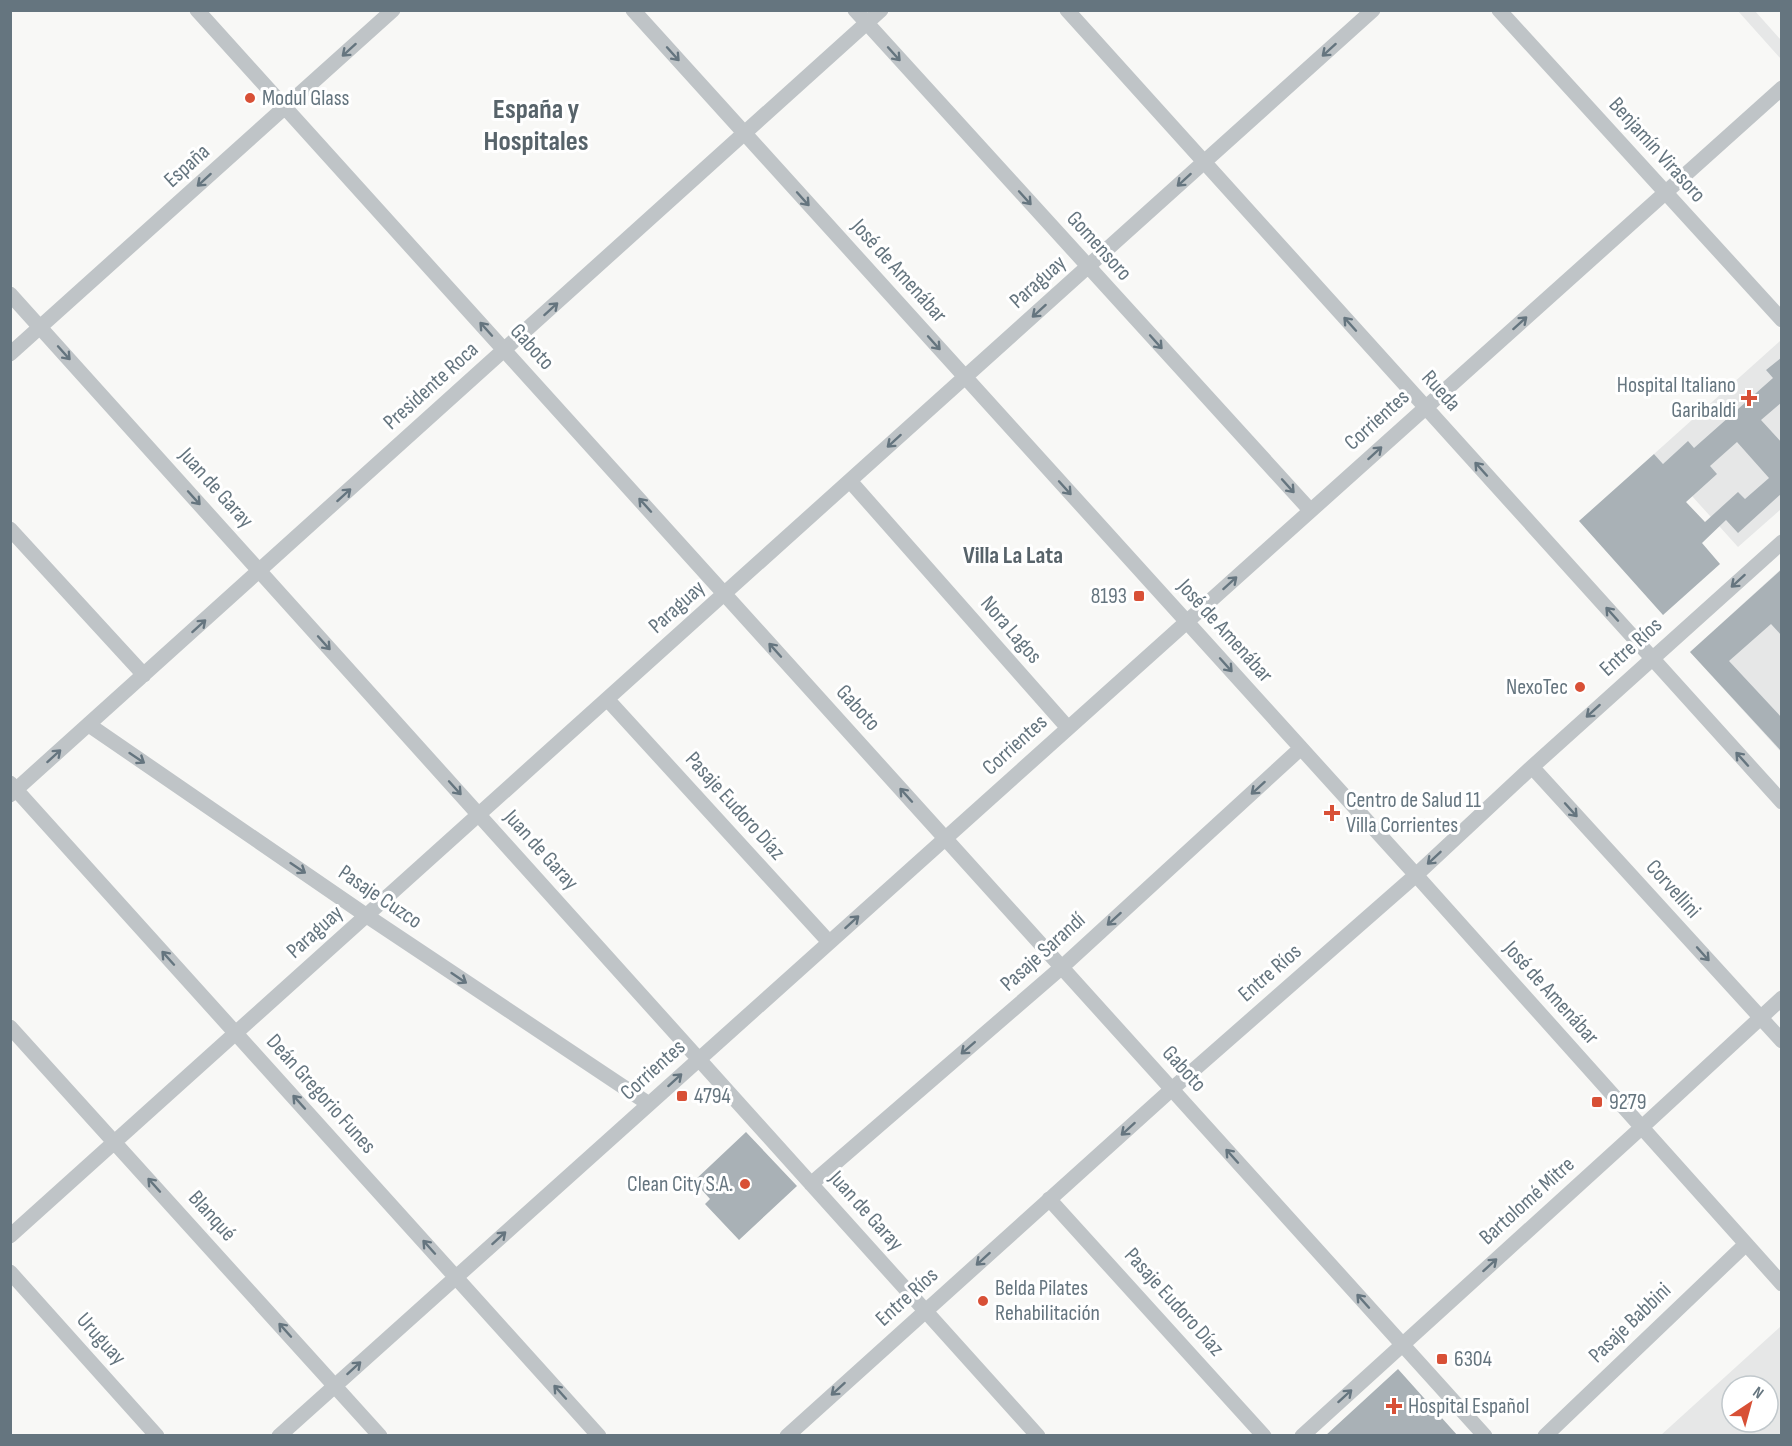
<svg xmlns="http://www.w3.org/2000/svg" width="1792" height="1446" font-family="'Sofia Sans Condensed',sans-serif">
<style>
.built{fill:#e6e7e7;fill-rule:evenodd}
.building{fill:#a9b1b6;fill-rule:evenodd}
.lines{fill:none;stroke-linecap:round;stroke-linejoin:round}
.street{stroke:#bfc4c7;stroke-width:15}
.oneway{stroke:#65757f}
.poi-dot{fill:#d85036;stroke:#fff;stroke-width:2}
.labels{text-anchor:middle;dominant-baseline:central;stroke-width:6;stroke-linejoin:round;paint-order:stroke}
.poi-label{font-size:22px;fill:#65757f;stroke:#fff;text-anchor:start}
.street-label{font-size:22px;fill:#65757f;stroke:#fff}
.neighbourhood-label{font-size:24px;font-weight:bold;fill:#57636a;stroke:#fff}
.district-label{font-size:28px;font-weight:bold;fill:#57636a;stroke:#fff}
</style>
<rect width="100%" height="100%" fill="#f8f8f6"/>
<!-- built -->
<path class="built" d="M1738,11H1755L1781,40V59Z
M1780,341L1781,509L1738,547L1654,454Z
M1781,569V752L1690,652Z
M1781,1326V1435H1661ZM1732,1386H1768V1422H1732Z"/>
<!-- building -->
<path class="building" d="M1782,357V402L1761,420L1782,443V493L1738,533L1726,520L1702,543L1720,564L1663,615L1579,521L1654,454L1663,464L1688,441L1694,448L1773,378L1766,370ZM1737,442L1769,478L1745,499L1738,492L1705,522L1686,502L1717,474L1710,466Z
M1782,569V636L1771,624L1729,661L1782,718V752L1690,652Z
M746,1132L797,1186L739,1240L705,1204L710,1199L694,1181Z
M1398,1369L1458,1436H1325Z"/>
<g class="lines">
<!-- street -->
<path class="street" d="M197,10L1485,1436
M633,10L1416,875L1782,1284
M855,10L1310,510
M1067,10L1782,802
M1499,10L1782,320
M10,294L1038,1436
M10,354L393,10
M850,481L1068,728
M10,529L144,675
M607,699L829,942
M89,725L367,916L649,1104
M1532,767L1782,1041
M10,783L599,1436
M10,795L881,10
M10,1027L380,1436
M811,1184L1062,967L1301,748
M1049,1199L1264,1436
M10,1236L1373,10
M10,1272L157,1436
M279,1436L1782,88
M787,1436L1172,1089L1416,875L1532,767L1782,542
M1302,1436L1641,1128L1782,998
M1545,1436L1746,1244"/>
</g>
<!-- one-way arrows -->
<defs><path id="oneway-shaft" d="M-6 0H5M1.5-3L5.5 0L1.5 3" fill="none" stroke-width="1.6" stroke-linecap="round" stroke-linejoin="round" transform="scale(1.5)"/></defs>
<g class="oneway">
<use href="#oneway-shaft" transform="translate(349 50) rotate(138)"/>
<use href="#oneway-shaft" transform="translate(1329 50) rotate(138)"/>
<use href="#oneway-shaft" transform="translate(673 54) rotate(48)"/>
<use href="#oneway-shaft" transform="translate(894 54) rotate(48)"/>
<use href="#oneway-shaft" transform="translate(204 180) rotate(138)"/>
<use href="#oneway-shaft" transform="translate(1184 180) rotate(138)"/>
<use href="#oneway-shaft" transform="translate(1025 198) rotate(48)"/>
<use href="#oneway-shaft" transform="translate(803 199) rotate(48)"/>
<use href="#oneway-shaft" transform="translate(551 309) rotate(-42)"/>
<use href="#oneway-shaft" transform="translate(1039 311) rotate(138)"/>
<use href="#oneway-shaft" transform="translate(1520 323) rotate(-42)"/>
<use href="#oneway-shaft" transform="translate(1350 324) rotate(-132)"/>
<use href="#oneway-shaft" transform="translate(486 329) rotate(-132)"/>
<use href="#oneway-shaft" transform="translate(1156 342) rotate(48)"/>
<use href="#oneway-shaft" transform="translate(934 343) rotate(48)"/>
<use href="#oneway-shaft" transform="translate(64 353) rotate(48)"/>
<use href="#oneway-shaft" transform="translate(894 441) rotate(138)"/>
<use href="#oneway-shaft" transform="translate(1375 453) rotate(-42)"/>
<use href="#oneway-shaft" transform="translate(1481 469) rotate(-132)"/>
<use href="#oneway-shaft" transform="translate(1288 486) rotate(48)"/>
<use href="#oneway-shaft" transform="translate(1065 488) rotate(48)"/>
<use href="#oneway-shaft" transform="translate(344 495) rotate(-42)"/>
<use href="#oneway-shaft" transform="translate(194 498) rotate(48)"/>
<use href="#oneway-shaft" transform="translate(645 505) rotate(-132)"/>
<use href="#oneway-shaft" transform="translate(1738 581) rotate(138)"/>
<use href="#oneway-shaft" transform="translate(1230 583) rotate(-42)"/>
<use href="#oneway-shaft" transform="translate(1612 614) rotate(-132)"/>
<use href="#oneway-shaft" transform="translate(199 626) rotate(-42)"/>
<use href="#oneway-shaft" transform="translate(324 643) rotate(48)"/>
<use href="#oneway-shaft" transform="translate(775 650) rotate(-132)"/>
<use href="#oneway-shaft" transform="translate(1226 665) rotate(48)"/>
<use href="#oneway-shaft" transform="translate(1593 711) rotate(138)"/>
<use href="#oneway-shaft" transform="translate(54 756) rotate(-42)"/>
<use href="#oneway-shaft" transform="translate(137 758) rotate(34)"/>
<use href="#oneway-shaft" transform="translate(1742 759) rotate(-132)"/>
<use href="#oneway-shaft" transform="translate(455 788) rotate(48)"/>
<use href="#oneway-shaft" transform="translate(1258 788) rotate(138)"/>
<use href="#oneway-shaft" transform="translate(906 795) rotate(-132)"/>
<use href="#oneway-shaft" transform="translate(1571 810) rotate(48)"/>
<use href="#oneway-shaft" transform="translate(1434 858) rotate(137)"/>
<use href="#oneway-shaft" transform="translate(298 868) rotate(34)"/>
<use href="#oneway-shaft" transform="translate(1114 919) rotate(138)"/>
<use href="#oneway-shaft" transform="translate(852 922) rotate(-42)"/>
<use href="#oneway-shaft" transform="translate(1703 954) rotate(48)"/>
<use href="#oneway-shaft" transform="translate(168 958) rotate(-132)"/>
<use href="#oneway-shaft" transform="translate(459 978) rotate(34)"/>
<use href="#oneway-shaft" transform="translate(968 1048) rotate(139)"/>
<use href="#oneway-shaft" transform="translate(675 1080) rotate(-42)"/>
<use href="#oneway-shaft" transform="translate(299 1102) rotate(-132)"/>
<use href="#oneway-shaft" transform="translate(1128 1129) rotate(138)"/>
<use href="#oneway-shaft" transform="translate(1232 1156) rotate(-132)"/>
<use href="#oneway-shaft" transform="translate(154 1185) rotate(-132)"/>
<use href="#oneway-shaft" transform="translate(499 1238) rotate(-42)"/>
<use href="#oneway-shaft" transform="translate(429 1247) rotate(-132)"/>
<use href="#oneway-shaft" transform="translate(983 1259) rotate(138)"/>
<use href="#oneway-shaft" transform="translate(1490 1265) rotate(-42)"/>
<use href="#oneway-shaft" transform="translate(1363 1301) rotate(-132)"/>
<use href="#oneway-shaft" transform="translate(285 1330) rotate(-132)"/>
<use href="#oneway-shaft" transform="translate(354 1368) rotate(-42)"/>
<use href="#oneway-shaft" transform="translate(838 1389) rotate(138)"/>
<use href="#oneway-shaft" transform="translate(560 1392) rotate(-132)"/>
<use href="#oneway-shaft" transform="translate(1345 1396) rotate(-42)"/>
</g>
<!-- markers -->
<g class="poi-dot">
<circle cx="250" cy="98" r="6"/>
<path d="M1746 389h6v6h6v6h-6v6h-6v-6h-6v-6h6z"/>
<rect x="1133" y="590" width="12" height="12" rx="3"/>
<circle cx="1580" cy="687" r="6"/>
<path d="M1329 804h6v6h6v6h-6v6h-6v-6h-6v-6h6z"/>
<rect x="676" y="1090" width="12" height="12" rx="3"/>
<rect x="1591" y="1096" width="12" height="12" rx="3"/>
<circle cx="745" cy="1184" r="6"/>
<circle cx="983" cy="1301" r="6"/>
<rect x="1436" y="1353" width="12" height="12" rx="3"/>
<path d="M1391 1397h6v6h6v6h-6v6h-6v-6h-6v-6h6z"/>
</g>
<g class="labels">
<!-- poi labels -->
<g class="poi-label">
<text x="262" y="98">Modul Glass</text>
<text x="1736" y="385" text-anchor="end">Hospital Italiano<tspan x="1736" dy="25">Garibaldi</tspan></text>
<text x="1127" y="596" text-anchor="end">8193</text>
<text x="1568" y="687" text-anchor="end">NexoTec</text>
<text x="1346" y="800">Centro de Salud 11<tspan x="1346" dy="25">Villa Corrientes</tspan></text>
<text x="694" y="1096">4794</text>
<text x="1609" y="1102">9279</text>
<text x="733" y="1184" text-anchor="end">Clean City S.A.</text>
<text x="995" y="1288">Belda Pilates<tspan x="995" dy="25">Rehabilitación</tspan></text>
<text x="1454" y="1359">6304</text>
<text x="1408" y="1406">Hospital Español</text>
</g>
<!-- street labels -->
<g class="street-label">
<text transform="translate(1657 150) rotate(48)">Benjamín Virasoro</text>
<text transform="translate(187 166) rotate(-42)">España</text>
<text transform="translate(1099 246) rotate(48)">Gomensoro</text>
<text transform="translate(899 271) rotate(48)">José de Amenábar</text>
<text transform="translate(1038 282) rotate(-42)">Paraguay</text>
<text transform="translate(532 347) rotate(48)">Gaboto</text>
<text transform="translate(431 386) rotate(-42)">Presidente Roca</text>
<text transform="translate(1441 391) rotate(48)">Rueda</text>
<text transform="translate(1377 420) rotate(-42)">Corrientes</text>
<text transform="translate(216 488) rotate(48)">Juan de Garay</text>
<text transform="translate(677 607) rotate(-42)">Paraguay</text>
<text transform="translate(1011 630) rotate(49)">Nora Lagos</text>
<text transform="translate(1225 631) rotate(48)">José de Amenábar</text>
<text transform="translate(1631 647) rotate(-42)">Entre Ríos</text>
<text transform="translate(858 708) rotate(48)">Gaboto</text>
<text transform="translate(1015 745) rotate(-42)">Corrientes</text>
<text transform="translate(735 806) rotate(48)">Pasaje Eudoro Díaz</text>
<text transform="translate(541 850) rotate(48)">Juan de Garay</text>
<text transform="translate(1673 889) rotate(48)">Corvellini</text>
<text transform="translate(380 897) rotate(34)">Pasaje Cuzco</text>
<text transform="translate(315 932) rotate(-42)">Paraguay</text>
<text transform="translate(1043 952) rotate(-42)">Pasaje Sarandí</text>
<text transform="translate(1270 973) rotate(-41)">Entre Ríos</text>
<text transform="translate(1551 993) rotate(48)">José de Amenábar</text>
<text transform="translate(1184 1069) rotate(48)">Gaboto</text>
<text transform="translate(653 1070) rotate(-42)">Corrientes</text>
<text transform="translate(321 1094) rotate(48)">Deán Gregorio Funes</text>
<text transform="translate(1527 1201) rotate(-42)">Bartolomé Mitre</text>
<text transform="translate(866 1211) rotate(48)">Juan de Garay</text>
<text transform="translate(212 1216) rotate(48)">Blanqué</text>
<text transform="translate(907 1297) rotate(-42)">Entre Ríos</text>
<text transform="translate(1174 1302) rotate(48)">Pasaje Eudoro Díaz</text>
<text transform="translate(1630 1323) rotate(-44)">Pasaje Babbini</text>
<text transform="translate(101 1339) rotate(48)">Uruguay</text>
</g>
<!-- neighbourhood labels -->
<g class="neighbourhood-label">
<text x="1013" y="555">Villa La Lata</text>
</g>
<!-- district labels -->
<g class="district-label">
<text x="536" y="109">España y<tspan x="536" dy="32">Hospitales</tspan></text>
</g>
</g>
<!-- border -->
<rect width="1792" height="1446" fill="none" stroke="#65757f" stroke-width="24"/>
<!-- north arrow -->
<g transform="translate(1750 1404) rotate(36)"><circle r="28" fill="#ffffff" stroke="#c1c8cc" stroke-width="1.5"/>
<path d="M0-4.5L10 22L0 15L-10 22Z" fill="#d85036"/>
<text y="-9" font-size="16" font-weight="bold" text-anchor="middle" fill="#65757f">N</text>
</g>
</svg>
